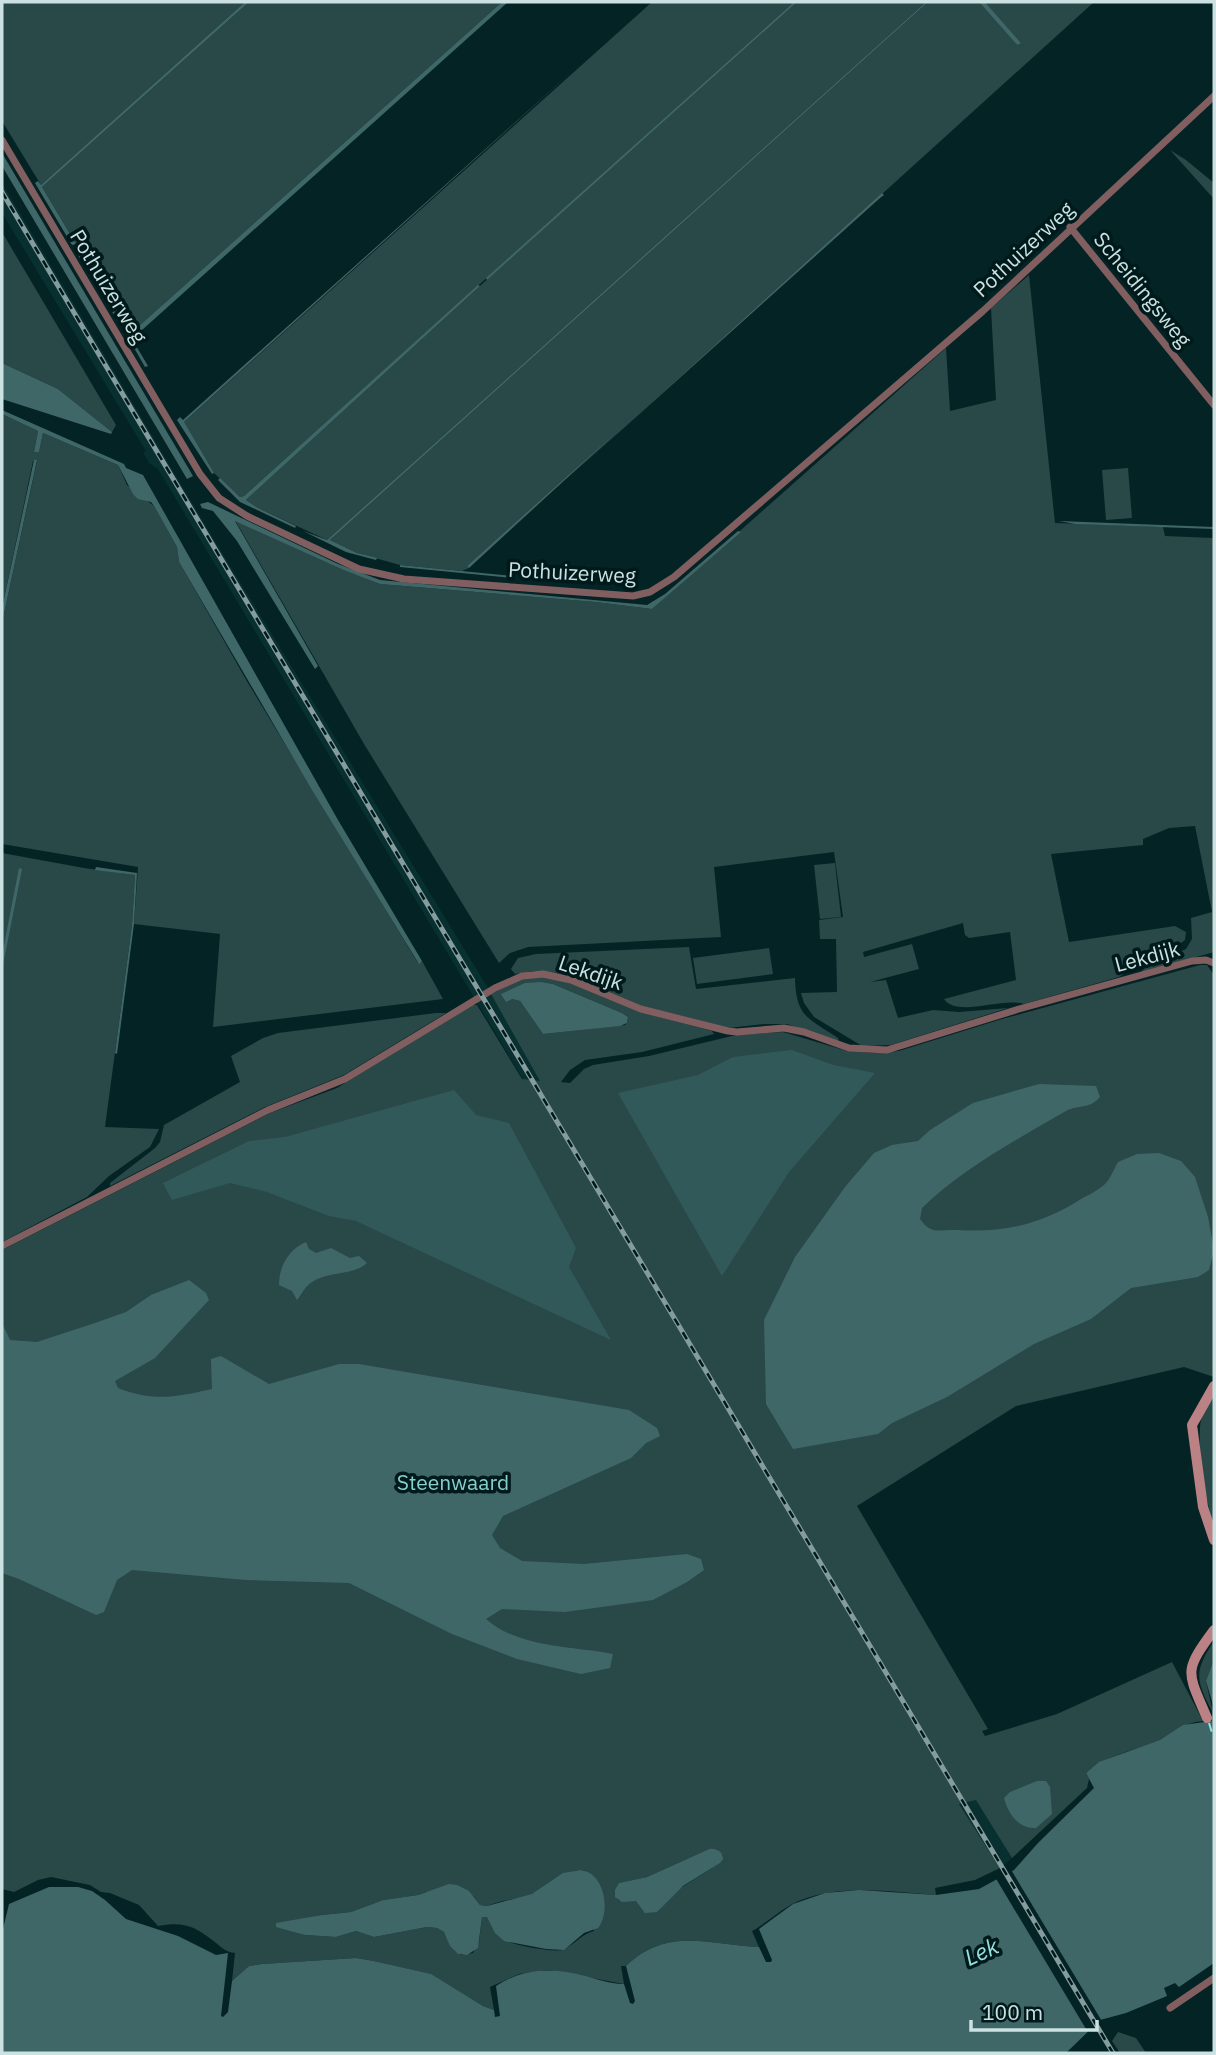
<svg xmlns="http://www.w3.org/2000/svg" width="1216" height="2055" font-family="'IBM Plex Sans',sans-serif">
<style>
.built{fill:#083031}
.green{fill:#294848;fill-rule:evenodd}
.forest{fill:#325959}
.water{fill:#406768}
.pier{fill:#042324}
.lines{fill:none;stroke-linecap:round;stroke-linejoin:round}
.ferry{stroke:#96e1e3;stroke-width:2;stroke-dasharray:9 7;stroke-linecap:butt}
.street{stroke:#815e60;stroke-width:7}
.secondary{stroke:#bb8286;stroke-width:10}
.rail-casing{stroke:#849c9d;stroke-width:5}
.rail{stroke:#001a1b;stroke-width:2.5;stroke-dasharray:8;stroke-linecap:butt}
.labels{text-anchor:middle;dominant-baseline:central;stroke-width:7;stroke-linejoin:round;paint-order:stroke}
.street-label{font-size:21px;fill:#cce1e1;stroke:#001a1b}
.park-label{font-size:21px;fill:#85cfd1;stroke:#001a1b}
.water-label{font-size:23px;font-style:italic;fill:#96e1e3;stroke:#001a1b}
</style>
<rect width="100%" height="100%" fill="#042324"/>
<!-- built -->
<path class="built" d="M2,183L207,528L488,988L554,1103L1012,1858L1000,1868L926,1753L158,469L149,463L143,452L146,451L2,213Z"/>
<!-- green -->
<path class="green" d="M2,2H245L41,185L2,121Z
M249,2H502L130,334L42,187Z
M652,2H794L244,496L240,497L214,473L183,423Z
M797,2H926L327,540L258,508L246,500L480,286Z
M928,2H979L1017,45L1020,42L985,2H1094L625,427L467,566L469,568L462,571L400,565L357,553L330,540Z
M1170,150L1186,160L1214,183V199Z
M2,232L116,425L112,432L58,389L2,363Z
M1029,275L1055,523L1163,527L1165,536L1214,538V952L1140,973L1144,969L1186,949L1192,939L1191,918L1212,912L1195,826L1169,828L1143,839V845L1051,854L1069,942L1175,926L1186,932L1185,940L1177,946L1136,966L1119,977L1024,1004C1002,997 957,1018 944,999L1016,980L1010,932L969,938L965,935L963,923L863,952L864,957L912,944L919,969L870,982L886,980L898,1018L933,1010L959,1012L1008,1008L891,1045L862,1046L814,1017L804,1003L801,993L837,992L836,939H820L819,920L843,917L834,852L714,867L721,937L528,947L510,953L499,963L364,744L235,520L380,584L596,602L652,609L946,348L950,411L996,400L991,308Z
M2,414L38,431L34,452H39L43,433L118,465L127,485L154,506L177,547L179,562L248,683L418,963L422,961L443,999L213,1027L220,934L134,924L138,867L2,844V623L37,461H33L2,608Z
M1128,468L1132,518L1106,520L1102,470Z
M2,853L84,868L135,875L132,925L105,1127L159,1129L150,1147L109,1176L87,1197L2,1242Z
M835,863L841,917L820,919L814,865Z
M689,947L696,989L795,978C796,1017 808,1018 838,1038L839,1042L787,1024H765L728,1028L643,1006L571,977L556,973L533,971L515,974L511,969L518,958L536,954Z
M769,948L773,974L697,984L693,958Z
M1200,965H1207L1214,975V1377L1184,1367L1016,1406L857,1506L988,1729L982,1731L985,1736L1057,1714L1172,1662L1203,1721C1181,1723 1176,1733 1158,1741C1132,1751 1108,1755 1086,1773L1089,1779L1087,1788L1012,1858L976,1800L959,1804L1000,1868L975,1880L935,1888L936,1895C893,1892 843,1884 801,1900C783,1907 767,1923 752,1931L759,1947C708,1945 668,1926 626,1966H621L624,1984L549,1970L519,1974L490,1987L494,2010L483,2006L430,1974L374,1961L356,1958L262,1964L249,1966L232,1981L235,1953C226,1952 222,1948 216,1943C195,1926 184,1921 158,1926L139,1905L110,1893L101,1892L90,1885L51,1877L38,1880L14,1892L2,1889V1250L270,1113L337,1088L473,1005H477L522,1079L540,1081L491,994L523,978L544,976L571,983L641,1012L705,1029L712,1031L714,1034L642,1052L585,1060L570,1070L561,1082L570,1083L584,1069L593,1065L649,1056L736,1035L783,1032L847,1051L874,1053L899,1051L1002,1019ZM542,982L553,984L622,1013L628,1017L627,1023L625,1025L543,1034L520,1001L512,999ZM709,1849H717L723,1856L712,1868L676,1891L657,1912L636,1901L618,1900L620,1883L647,1877ZM580,1870L586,1871L594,1931C581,1934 575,1945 562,1950C553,1952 515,1946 508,1941C498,1934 494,1925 487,1917H482L479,1942L473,1953L461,1955L455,1951L444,1932L437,1928L427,1927L374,1937L356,1931L336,1937L305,1935L293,1930L284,1929L283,1924L322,1915L351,1912L383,1900L418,1895L426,1892L473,1896L480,1905L487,1906C504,1898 525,1900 541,1891C554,1882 563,1872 580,1870Z
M436,1013H446L344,1075L265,1107L110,1186V1183L155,1148L160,1142L164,1125L240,1082L231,1056L263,1038L278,1033Z
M1214,1396V1526C1206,1504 1196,1443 1201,1420C1203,1411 1209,1403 1214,1396Z
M1214,1641V1659L1206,1681L1213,1713C1196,1681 1193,1672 1214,1641Z
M1118,2032L1136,2038L1146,2053H1120L1112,2041Z"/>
<!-- forest -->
<path class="forest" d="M792,1050L833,1065L875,1073L789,1172L722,1276L618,1093L698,1075L733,1057Z
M454,1090L476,1115L509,1123L576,1248L569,1267L611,1340L356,1221L329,1216L267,1192L230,1183L172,1200L163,1183L249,1141L285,1137Z"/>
<!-- water -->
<path class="water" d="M245,2H249L42,187L76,244L72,245L35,183L38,181L41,185Z
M502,2H508L132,339L148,366L145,367L125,332L127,331L130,334Z
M794,2H797L487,280L486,278Z
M926,2H928L330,540L357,553L377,558L376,560L346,552L303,531L327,540Z
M979,2H985L1021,43L1017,45Z
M577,67L184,422L214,473L212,474L177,420L180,417L183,420Z
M2,153L193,476L187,479L2,166Z
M882,193L884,195L880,198L625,427Z
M80,252L123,324L120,325L77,253Z
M478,285L480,286L246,500L258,508L296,526L295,528L240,502L218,480L220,478L240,497L244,496Z
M2,363L58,389L112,432L111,434L2,399Z
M2,410L124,464L126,468L143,475L338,820L422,961L419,964L312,790L179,562L177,547L154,506L151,502L138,499L133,494L118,465L43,433L39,452H34L38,431L2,414Z
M619,430L469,568L467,566Z
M34,460H37L2,623V608Z
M208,502L338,564L380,580L647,605L665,594L738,531L741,532L652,609L596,602L380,584L344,570L235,521L318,666L315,669L237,541L213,511L202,508L200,504Z
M1059,521L1214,527V529L1075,524Z
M400,565L513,576L512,578L400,567Z
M96,867L137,873L134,924L117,1054L115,1053L132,925L135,875L95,870Z
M19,868L22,869L2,970V955Z
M542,982L553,984L622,1013L628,1017L627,1023L620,1026L543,1034L520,1001L512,999L506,1002L501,994L525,983Z
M1039,1084L1096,1086L1100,1097C1089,1110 1079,1104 1066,1111C1016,1140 963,1168 922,1208L920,1219C932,1236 940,1229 958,1230C1004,1233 1042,1224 1081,1199C1089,1195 1098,1190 1104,1185C1110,1180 1114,1169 1118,1162L1137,1154L1159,1153L1181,1161L1195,1177L1208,1217L1214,1250L1209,1270L1198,1277L1131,1288L1091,1319L1034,1344L947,1397L892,1423L878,1434L793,1449L766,1404L764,1320L795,1257L845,1187L874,1153L892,1145L918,1141L930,1130L973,1103Z
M306,1242L309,1249L316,1253L331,1248L350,1258L359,1256L367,1263C352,1276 329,1271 312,1282C306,1285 301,1295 297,1300L292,1291L279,1285C279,1266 289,1249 306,1242Z
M189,1280L206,1293L209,1300L155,1358L115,1381L118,1388C153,1402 177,1397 212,1389L211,1359L221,1356L269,1384L339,1364H359L629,1410L657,1428L660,1436L646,1443L631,1458L503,1516L492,1535L500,1548L522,1561L584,1564L687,1554L701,1559L704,1570L687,1582L653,1600L565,1612L502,1609L486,1619C519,1648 571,1646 613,1654L610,1668L581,1674L517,1659L452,1634L349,1583L246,1580L132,1570L117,1580L104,1612L96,1615L19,1579L2,1573V1323L10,1340L37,1342L95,1323L126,1312L151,1295Z
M1214,1659V1963L1179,1987L1175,1983L1164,1988L1167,1996L1126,2013L1100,2020L1066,2053H2V1933L9,1904L49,1887H78L92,1891L105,1900L126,1919L178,1936L216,1955L228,1953L221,2016L223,2017L228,2012L232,1981L249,1966L262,1964L356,1958L374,1961L431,1974L483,2006L494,2010L495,2017L500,2016L496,1986C522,1969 550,1967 581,1975C595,1978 609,1984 624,1984L630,2003L633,2004L635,2001L626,1966C668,1926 708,1945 759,1947L766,1962H771L772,1960L759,1929L793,1904L825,1893L859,1890L936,1895L979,1889L1014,1870L1038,1843L1094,1788L1086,1773L1099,1762L1160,1740L1183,1725L1212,1721L1213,1705L1206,1681Z
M1037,1781H1046L1050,1787L1052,1814L1036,1828C1018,1829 1008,1813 1004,1798L1010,1792Z
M709,1849C716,1848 723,1851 723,1859L720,1863L683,1886L657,1912L645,1913L636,1901L622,1902L615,1897V1890L619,1883L647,1877Z
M580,1870C605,1872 611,1912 598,1928L584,1933L564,1950L546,1949L504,1941L495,1933L487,1917H482L478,1948L467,1955L458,1954L450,1946L444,1932L437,1928L427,1927L374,1937L356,1931L336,1937L305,1935L276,1927V1923L322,1915L351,1912L383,1900L418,1895L449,1884L457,1885L469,1891L480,1905L487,1906L532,1894L563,1873Z"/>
<!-- pier -->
<path class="pier" d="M1010,1868L1103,2023L1089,2034L995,1877Z"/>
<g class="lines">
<!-- ferry -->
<path class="ferry" d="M1209,1723L1214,1739"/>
<!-- street -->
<path class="street" d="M2,140L200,474L219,498L247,516L359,569L404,579L633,596L650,592L674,577L983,311L1214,96
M1070,227L1214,405
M2,1246L268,1110L345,1079L495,988L522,976L543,974L571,980L641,1009L728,1031L737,1032L784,1028L804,1032L849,1048L887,1050L1019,1009L1192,961L1206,960L1214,963
M1170,2008L1214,1978"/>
<!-- secondary -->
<path class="secondary" d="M1214,1386L1192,1425L1203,1507L1214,1540
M1207,1718C1187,1671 1183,1672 1214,1630"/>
<!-- rail casing -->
<g class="rail-casing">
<path id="rail" d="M2,192L1113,2053"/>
</g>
<!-- rail -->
<use href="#rail" class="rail"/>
</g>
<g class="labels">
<!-- street labels -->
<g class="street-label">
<text transform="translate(1023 249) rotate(-43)">Pothuizerweg</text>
<text transform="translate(109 286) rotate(59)">Pothuizerweg</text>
<text transform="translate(1143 289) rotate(51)">Scheidingsweg</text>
<text transform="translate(572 572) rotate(3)">Pothuizerweg</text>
<text transform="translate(1147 956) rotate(-15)">Lekdijk</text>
<text transform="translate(591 972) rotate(19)">Lekdijk</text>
</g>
<!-- park labels -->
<g class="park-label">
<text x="453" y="1482">Steenwaard</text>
</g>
<!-- water labels -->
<g class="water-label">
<text transform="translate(981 1951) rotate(-24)">Lek</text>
</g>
</g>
<!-- border -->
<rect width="1216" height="2055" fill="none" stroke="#cce1e1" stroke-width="7"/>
<!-- scale -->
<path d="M971 2020v10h126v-10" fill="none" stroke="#cce1e1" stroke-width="3.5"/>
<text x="982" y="2020" font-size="21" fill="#cce1e1" stroke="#001a1b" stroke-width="5" paint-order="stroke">100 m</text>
</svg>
